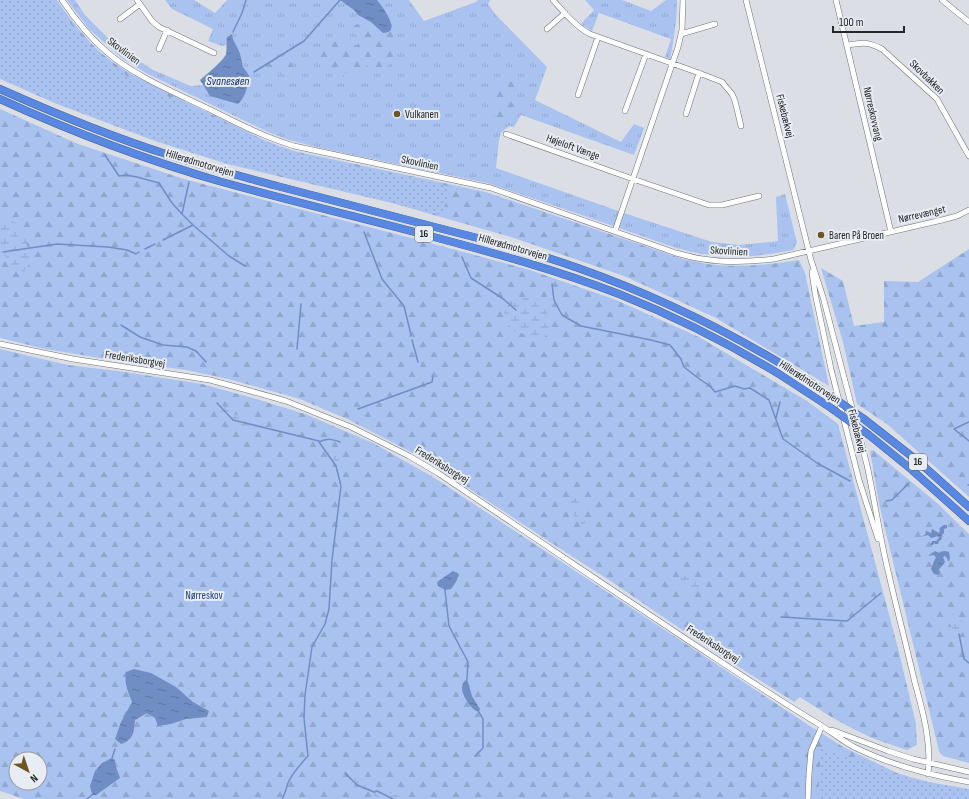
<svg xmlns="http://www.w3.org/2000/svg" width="969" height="799" font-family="'Sofia Sans Condensed',sans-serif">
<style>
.grass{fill:url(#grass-tufts)}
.forest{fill:url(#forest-firs);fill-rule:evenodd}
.wetland{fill:url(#wetland-marsh)}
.park{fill:url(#park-dots)}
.water{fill:url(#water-ripples)}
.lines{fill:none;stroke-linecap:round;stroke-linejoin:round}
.stream{stroke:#718ec4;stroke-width:1.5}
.minor-casing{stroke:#6f7278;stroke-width:6}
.highway-casing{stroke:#4766a2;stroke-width:8}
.minor{stroke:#fff;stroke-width:5}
.highway{stroke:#5988e3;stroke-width:7}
.highway-bridge-casing{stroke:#4766a2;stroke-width:8;stroke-linecap:butt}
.highway-bridge{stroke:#5988e3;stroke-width:7}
.poi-dot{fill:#6c5424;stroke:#e8ecf3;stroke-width:1.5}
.labels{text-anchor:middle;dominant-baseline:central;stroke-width:4;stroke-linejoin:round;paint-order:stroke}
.shield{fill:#e8ecf3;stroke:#606266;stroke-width:1}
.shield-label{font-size:10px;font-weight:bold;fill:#252729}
.street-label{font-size:11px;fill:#252729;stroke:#e8ecf3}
.poi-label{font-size:11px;fill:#252729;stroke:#e8ecf3;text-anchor:start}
.park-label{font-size:11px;fill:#234486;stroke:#e8ecf3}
.water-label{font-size:12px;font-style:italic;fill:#133273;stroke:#e8ecf3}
</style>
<defs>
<pattern id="grass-tufts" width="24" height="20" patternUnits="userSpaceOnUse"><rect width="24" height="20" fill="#a9c2f0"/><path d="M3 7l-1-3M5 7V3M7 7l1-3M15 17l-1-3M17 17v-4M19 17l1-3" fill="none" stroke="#91a7ce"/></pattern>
<pattern id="forest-firs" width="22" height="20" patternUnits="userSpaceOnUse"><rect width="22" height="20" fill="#a9c2f0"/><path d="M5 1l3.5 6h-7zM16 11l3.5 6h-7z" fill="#91a7ce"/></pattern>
<pattern id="wetland-marsh" width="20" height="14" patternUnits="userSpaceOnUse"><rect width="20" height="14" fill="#a9c2f0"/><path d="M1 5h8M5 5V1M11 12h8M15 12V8" fill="none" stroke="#91a7ce"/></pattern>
<pattern id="park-dots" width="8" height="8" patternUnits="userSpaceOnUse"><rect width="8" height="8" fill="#a9c2f0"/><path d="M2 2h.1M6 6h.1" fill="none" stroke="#91a7ce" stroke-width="1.8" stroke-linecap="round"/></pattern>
<pattern id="water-ripples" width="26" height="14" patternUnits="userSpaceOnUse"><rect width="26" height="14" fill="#718ec4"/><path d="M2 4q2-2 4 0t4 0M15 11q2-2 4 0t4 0" fill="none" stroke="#5d749f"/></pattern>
</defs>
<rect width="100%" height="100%" fill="#dbdfe5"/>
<!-- grass -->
<path class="grass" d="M67,0H75L85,15L115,45L153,70L191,86L203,85L210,96L249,75L243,67L240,53L233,39L232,34L227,37L226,45L222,46L208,41L213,29L172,9L165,0H194L215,13L227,0H409L424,21L476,2L478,0H490L488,4L496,15L547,67L535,100L621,142L634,124L644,128L634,155L521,115L514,127L509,126L501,133L499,140L496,168L627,214L712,242L740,245L778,241L776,197L785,194L797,243L793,250L770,254L742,257L701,254L676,248L576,213L487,183L325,149L289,140L268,132L146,73L122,58L89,29Z
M585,0H622L651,11L666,0H677C677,20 674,39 670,59L665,57L671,39L599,13L592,31L581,24L594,10Z"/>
<!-- forest -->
<path class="forest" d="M0,0H57C67,15 78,29 90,42C106,59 125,71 146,82L266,141L294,151L486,192L683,259C691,260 699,262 707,264C738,268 769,265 799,260L805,273L829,386L716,318L624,276L511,237L392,203L227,164L155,141L57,104L0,79Z
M365,20L368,21L383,33H387L390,31L394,33L395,37L394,42L396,57C392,64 383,69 375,69L373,66L370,64C363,68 358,73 355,80L352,81L350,79L348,72L344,73V76L342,78C330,73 321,63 317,51C322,44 327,43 330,37C339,37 348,36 353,45H357C360,42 360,40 359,36C354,33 351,32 352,27L357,24L361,25Z
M272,51L279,55L283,59L291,62L294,68L293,71L285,75L282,74L280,72C270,76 266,75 259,67C261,59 266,54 272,51Z
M511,81L515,84L516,87L513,91L514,96L511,98L512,103L517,106L519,111L518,113H510L498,120H495C494,118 495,116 494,114C494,112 493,112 493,111C492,106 494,92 496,88C499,84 507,84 511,81Z
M0,109L78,144L184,179L423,241L530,270L616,300L699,337L807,401L838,424L898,648L916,724L917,745L907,750C893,745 877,741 864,734C841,724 820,710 800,697L794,702L718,654L666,619L612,582L553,544L438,468L415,454L347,419L300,399L228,379L186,370L106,359L45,349L0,338Z
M969,249V497L887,424L857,404L843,342L821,268L843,281L854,326L884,322V281L918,282Z
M0,349L68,365L118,371L202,384L253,398L305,414L373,443L433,477L810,726L845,748L897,773L917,779L941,785L969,799H24L0,791ZM16,759H40V783H16Z
M873,450L937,503L969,534V763L943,756L939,751L880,508L870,451Z"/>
<!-- wetland -->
<path class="wetland" d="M0,218H7L14,222L24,234L31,261L24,272L15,269L10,265L7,258L0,248Z
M527,297L536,299L543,305L550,317L549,326L551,331L543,338L533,337L515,331L506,323L504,312C510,304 519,300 527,297Z
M218,406L228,407L235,414L261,424L262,427C256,428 249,430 243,429C232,426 220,417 218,406Z
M331,448C342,455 344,463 341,475L338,474L337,466L330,459L327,450Z
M570,498H576L580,504L585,523L583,526L574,516L569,505Z
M681,575C691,577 696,580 702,588L701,591C690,587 681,593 675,580Z
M952,614C962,615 968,629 959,636L954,631L949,623Z
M350,776L366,781L384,791L408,799C401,799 393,799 385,799C372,797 359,786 350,776Z"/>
<!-- park -->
<path class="park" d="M0,0H51L57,8L92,49L128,77L248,135L295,153L452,187L441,215L321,185L233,164L176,147L152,139L67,107L0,78Z
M821,749L911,779L969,789V799H818Z"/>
<!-- water -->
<path class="water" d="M340,0H377C382,6 403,33 383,33L371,22L358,15L354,10Z
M232,34L233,39L240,53L243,67L249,75C248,85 246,97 238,104L210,96L200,80C206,75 224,60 226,54C227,49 226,42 227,37Z
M944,525H947V528L944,529V533L941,536L942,539L939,541L938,544H935L934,543L933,545H930L931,544L932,541H936L939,538L938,536H937L935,537L931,538L928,535L920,537L925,535L926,531L931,533L932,529L939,533C941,528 937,529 944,525Z
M935,551L939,553C942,551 945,550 949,552L950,558L949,561H948L947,558L945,556L943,557L945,562L942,566L939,569L940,572L938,575L934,574L931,569L934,561L936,558L934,555L928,556Z
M453,571L459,574L456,582L451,589L445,590L438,586L437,582Z
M134,669L151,673L176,687L193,702L209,711L207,717L186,719L171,724L158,726L155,718L147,713L135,720C134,731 134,740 121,744L115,739L121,722L132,702C128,692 124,683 126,672Z
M467,679L472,696L480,709L479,712C471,710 462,695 462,688C462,684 464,681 467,679Z
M112,758L115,760C114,765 119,773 120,778L96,795H92L90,786L95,771L102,763Z"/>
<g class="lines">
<!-- stream -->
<path class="stream" d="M233,32L242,13L246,0
M254,72L304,41L340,0
M105,155L119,176L126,175L137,177L159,183L172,203L182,214L193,225L229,256L245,266
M182,214L189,182
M364,232L382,279L404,306L411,335
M163,240L193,225
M145,249L155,244
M3,252L57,244L108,247L127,250L136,254L139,252
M462,257L471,278L502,298L516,310
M552,284L554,300L562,315L581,326L651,340L670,345L681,359L684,367L698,378L710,386L715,392L735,386L744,389L750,388L769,400L783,439L817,463L850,481
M121,325L140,337L163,345L187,347L196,351L206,362
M412,340L418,362
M297,349L301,304
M217,403L233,420L319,441
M358,409L432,382L433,376
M776,418L780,402
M969,422L954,429L969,441
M968,485H969
M886,501L892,500L909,483
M445,590L449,626L468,662L467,679
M781,617L847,621L881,593
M959,634L964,659L969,663
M475,756L483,748V719L479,712
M112,758L115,749
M345,773L357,785L374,792L377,791L393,799
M87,799L92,795
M282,799C285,794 286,789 288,783C292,773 301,764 308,756L304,718L305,695L312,647L325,624L329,609L332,560L341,486L336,466L319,442C327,438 332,439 340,442"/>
<!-- minor casing -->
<g class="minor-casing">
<path id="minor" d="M62,0C75,19 90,38 108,53C136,77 176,93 209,109C237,123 264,137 294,146L491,188L676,253C685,255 694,258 703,259C727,263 750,262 774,259L942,220L957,216L969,210
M137,0L152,21L159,27L214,53
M553,0C564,12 575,26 590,34L699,73L722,82L732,94L735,101L741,126
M746,0L811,260L823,297L867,465C875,502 880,539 889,575C897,610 906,644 914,679C922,709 932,742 928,774
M836,0L891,232
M942,0L969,22
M120,19L140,4
M547,29L565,13
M681,34L715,24
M847,45C863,43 867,41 882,49L937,99L969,156
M159,49L167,30
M578,95L598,37
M625,111L646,54
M686,114L699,73
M506,134L633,179L709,205H722L759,196
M615,231L678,47L682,30L683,0
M812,272L815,293L831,369L859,480L878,539
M0,344L73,359L210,380L247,390L286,401L351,427L409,456L438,473C522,530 605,585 689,641C732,669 774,697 817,723C829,730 841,740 854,747C890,765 929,775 969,782
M832,730L888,751L913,759L969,772
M808,799L809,774L811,751L822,726"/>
</g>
<!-- highway casing -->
<g class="highway-casing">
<path id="highway" d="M0,89C54,113 109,136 166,154C202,166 240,176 277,186C337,202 398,217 458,233C498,243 539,254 578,268C649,293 718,326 783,365C798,374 813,384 828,394
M0,99C72,132 146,160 222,182C291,201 361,218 430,236C494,253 557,270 619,294C674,316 728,343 779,374C796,385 814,397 831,408
M864,419L919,462L969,507
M869,435L912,470L969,521"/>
</g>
<!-- minor -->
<use href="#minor" class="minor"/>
<!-- highway -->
<use href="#highway" class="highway"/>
<!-- highway-bridge casing -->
<g class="highway-bridge-casing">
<path id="highway-bridge" d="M828,394L864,419
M831,408L869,435"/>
</g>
<!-- highway-bridge -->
<use href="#highway-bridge" class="highway-bridge"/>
</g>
<!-- markers -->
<g class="poi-dot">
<circle cx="397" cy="114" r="4"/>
<circle cx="821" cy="235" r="4"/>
</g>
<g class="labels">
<!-- shield labels -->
<g class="shield">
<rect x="415" y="226" width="18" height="16" rx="3"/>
<rect x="909" y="454" width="18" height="16" rx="3"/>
</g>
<g class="shield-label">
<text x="424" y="234">16</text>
<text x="918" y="462">16</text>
</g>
<!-- street labels -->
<g class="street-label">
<text transform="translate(124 51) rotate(37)">Skovlinien</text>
<text transform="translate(927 77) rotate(44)">Skovbakken</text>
<text transform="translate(873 114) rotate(77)">Nørreskovvang</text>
<text transform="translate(785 116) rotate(76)">Fiskebækvej</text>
<text transform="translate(573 147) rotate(20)">Højeloft Vænge</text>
<text transform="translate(200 163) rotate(17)">Hillerødmotorvejen</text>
<text transform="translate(420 163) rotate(12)">Skovlinien</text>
<text transform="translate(922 214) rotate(-13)">Nørrevænget</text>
<text transform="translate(513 247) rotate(16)">Hillerødmotorvejen</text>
<text transform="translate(729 251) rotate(3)">Skovlinien</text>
<text transform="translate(135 359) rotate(9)">Frederiksborgvej</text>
<text transform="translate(810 382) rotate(33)">Hillerødmotorvejen</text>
<text transform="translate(857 431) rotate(76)">Fiskebækvej</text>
<text transform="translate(442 465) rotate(32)">Frederiksborgvej</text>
<text transform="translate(713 644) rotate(33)">Frederiksborgvej</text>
</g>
<!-- poi labels -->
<g class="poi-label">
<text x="405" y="114">Vulkanen</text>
<text x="829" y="235">Baren På Broen</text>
</g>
<!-- park labels -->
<g class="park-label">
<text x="204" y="595">Nørreskov</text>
</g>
<!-- water labels -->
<g class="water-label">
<text x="228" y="81">Svanesøen</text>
</g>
</g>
<!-- north arrow -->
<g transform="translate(28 771) rotate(140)"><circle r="19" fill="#e8ecf3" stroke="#9a9da2"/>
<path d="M0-3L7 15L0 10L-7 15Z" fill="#6c5424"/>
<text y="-6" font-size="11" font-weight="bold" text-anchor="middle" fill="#252729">N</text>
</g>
<!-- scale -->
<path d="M833 26v6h71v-6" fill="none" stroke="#252729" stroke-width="2"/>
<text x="839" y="26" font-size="12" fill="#252729" stroke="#e8ecf3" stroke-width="3" paint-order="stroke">100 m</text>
</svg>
